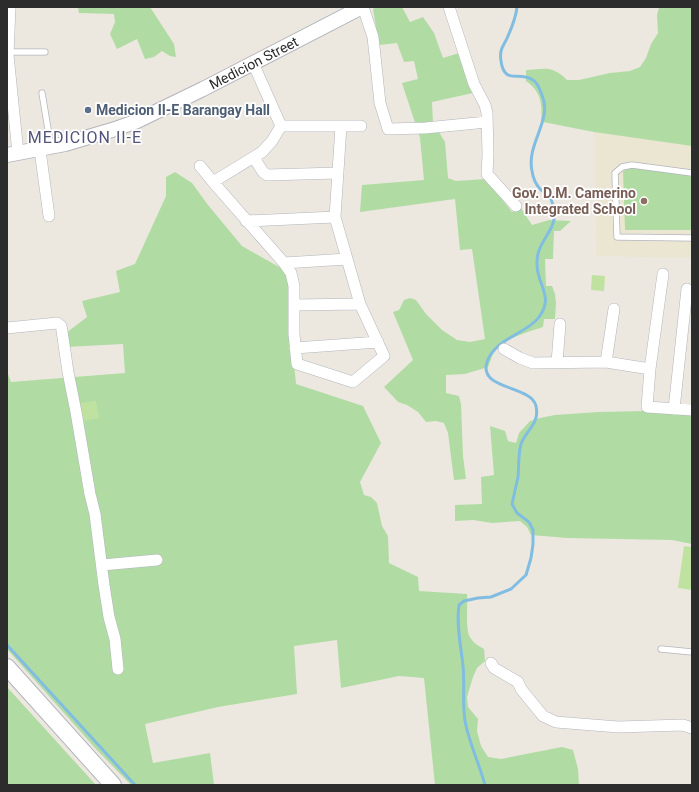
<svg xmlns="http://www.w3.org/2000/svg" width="699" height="792" font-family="Roboto,sans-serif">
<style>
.education{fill:#ebe6d2}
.green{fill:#b0dca3}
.pitch{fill:#bfe2a0}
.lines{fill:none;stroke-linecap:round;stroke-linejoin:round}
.stream{stroke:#80bde1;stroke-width:3}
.service-casing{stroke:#b3b5be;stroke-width:7}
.minor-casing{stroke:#b3b5be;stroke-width:12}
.tertiary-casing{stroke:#b3b5be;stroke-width:16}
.secondary-casing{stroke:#b3b5be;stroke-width:18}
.service{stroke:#fff;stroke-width:5.5}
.minor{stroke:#fff;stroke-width:11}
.tertiary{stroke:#fff;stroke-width:14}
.secondary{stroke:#fff;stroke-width:16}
.service-dot{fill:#5c6f8a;stroke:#fff;stroke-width:1.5}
.education-dot{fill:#8d6e63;stroke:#fff;stroke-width:1.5}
.labels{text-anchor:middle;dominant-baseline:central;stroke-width:3.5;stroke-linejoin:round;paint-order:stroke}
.street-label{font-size:14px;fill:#2c2c2c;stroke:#fff}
.service-label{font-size:14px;font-weight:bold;fill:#4e5e75;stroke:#fff;text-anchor:start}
.education-label{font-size:14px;font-weight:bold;fill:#785e54;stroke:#fff;text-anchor:end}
.quarter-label{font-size:16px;letter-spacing:1px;fill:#515478;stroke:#fff}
</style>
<rect width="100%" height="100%" fill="#ece8e0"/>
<!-- education -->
<path class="education" d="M594,132L692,146V258L596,256Z"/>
<!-- green -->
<path class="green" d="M78,7H150L174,44L176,57L170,56L162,51L154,57L145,59L137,39L117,49L110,34L115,22L114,14L79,13Z
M376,7H402L410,22L423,17L434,33L443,58L459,53L473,93L432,102L433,122L445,142L448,178L456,181L486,179L512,212L521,208L532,225L549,220L571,221L560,231H554L553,259H545L546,286H552L555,294L556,303L555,319H544L543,327C526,333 503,338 493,354C491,358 490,363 488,367L465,374L446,375V393L459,396L461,404L463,456L466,479L454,480L448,433L444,423L436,421L426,422L418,412L407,405L398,402L384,387L413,360L393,312L399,310L404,300L410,298L416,300L426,314L442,330L457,340L470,342L485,339L472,249L460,250L455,199L360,212L362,185L424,180L420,138L402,83L418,79L414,61L404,62L397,43L379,45L373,9Z
M659,7H692V146L594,132L543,122L541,120C543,104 540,90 526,81V70C545,69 552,65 567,80H579L610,73L630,71L640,67L646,58L651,44L658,33L657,15Z
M636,165L692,175V230H625L623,171Z
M175,172L192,183L208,205L242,246L288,272L291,331L296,384L363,406L381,443L360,482L364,495L371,497L377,503L382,526L388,536L389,563L418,577L419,591L467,594C468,603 465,630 470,637C473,643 479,646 484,649L485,661L477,668L473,677L467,697L468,707L478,719L477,731L481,746L488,757L501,759L562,747L573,750L578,769L579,785H435L424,678L399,676L341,688L337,640L294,646L297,694L218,707L145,724L153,763L210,753L214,785H131L96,749L7,649V371L11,382L125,373L123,344L66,347V333L87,317L82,301L120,292L116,271L135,264L166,196V177Z
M644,411L692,413V544L672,540L567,538L531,535L527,527L520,521L492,523L473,520L455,521V505L482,504L481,477L494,475L490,426L505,431L508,441L516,443L519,433L530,421L540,418L555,415L598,412Z
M7,687L96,785H7Z"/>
<!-- pitch -->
<path class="pitch" d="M592,275L605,276L604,291L591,290Z
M96,401L99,418L83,421L80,403Z
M684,546L692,547V590L678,588Z"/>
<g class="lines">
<!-- stream -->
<path class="stream" d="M7,645L135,785
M485,785C479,763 469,743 465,721C462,702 465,684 463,666C461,646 456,625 459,605L464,601L478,598L491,597L511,589L526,575L531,558L533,544V530L529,522L517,513L512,504C514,495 516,486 518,477C519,467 518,455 521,444C526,430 540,424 536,406C531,385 478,390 487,362C495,338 527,334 539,317C555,296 536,284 537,263C537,258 538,252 540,248C546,234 557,225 554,209C553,205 551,198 549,195C547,193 543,192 541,190C536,185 533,178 532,171C526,144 553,120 542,95C540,90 538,83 533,80C519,71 504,85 501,61C499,48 504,46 508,36C512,27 516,17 517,7"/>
<!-- service casing -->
<g class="service-casing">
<path id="service" d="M8,52H45
M42,93L51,147
M692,238L617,237L615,173L622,167L632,165L692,173
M661,649L692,652"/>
</g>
<!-- minor casing -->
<g class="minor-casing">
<path id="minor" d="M10,7L8,55L18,153
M363,7L373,37L380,103L388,129L425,128L487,122
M449,7L474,84L485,105L487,113L488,155L487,174L516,206
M253,63L281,126
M281,126H341L335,217L360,304L384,356L353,382L297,364L294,334V286L291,273L284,263L213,182L262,152L272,141Z
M341,126H361
M40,150L49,216
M254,158L263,172L267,175L338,173
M200,166L213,182
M246,221L335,217
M284,263L347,259
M663,274L650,369L647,407L692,410
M295,305L360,304
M7,328L57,323L61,326L62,331L68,372L76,412L90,494L95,514L104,585L109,617L115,639L118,669
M295,348L378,342
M504,349L520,358L533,363L606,362L650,369
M606,362L614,309
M557,363L560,324
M674,409L687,289
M102,565L157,560
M491,663L494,668L518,682L521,689L543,716L556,722L618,727L683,725L692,728"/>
</g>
<!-- tertiary casing -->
<g class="tertiary-casing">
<g id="tertiary">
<path id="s1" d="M7,155L65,144L112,130L135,122L203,89L362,7"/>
</g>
</g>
<!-- secondary casing -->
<g class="secondary-casing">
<path id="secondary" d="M7,667L113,785"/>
</g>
<!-- service -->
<use href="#service" class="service"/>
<!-- minor -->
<use href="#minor" class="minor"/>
<!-- tertiary -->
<use href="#tertiary" class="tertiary"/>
<!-- secondary -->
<use href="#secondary" class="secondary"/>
</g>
<!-- markers -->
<circle class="service-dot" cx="88" cy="110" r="4"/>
<circle class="education-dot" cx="644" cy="201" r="4"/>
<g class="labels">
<!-- street labels -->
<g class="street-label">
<text stroke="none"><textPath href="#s1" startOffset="265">Medicion Street</textPath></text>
</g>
<!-- service labels -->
<g class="service-label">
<text x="96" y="110">Medicion II-E Barangay Hall</text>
</g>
<!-- education labels -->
<g class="education-label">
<text x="636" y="193">Gov. D.M. Camerino<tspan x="636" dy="16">Integrated School</tspan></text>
</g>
<!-- quarter labels -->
<g class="quarter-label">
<text x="85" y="137">MEDICION II-E</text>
</g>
</g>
<!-- border -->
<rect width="699" height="792" fill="none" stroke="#2c2c2c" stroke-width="16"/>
</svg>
